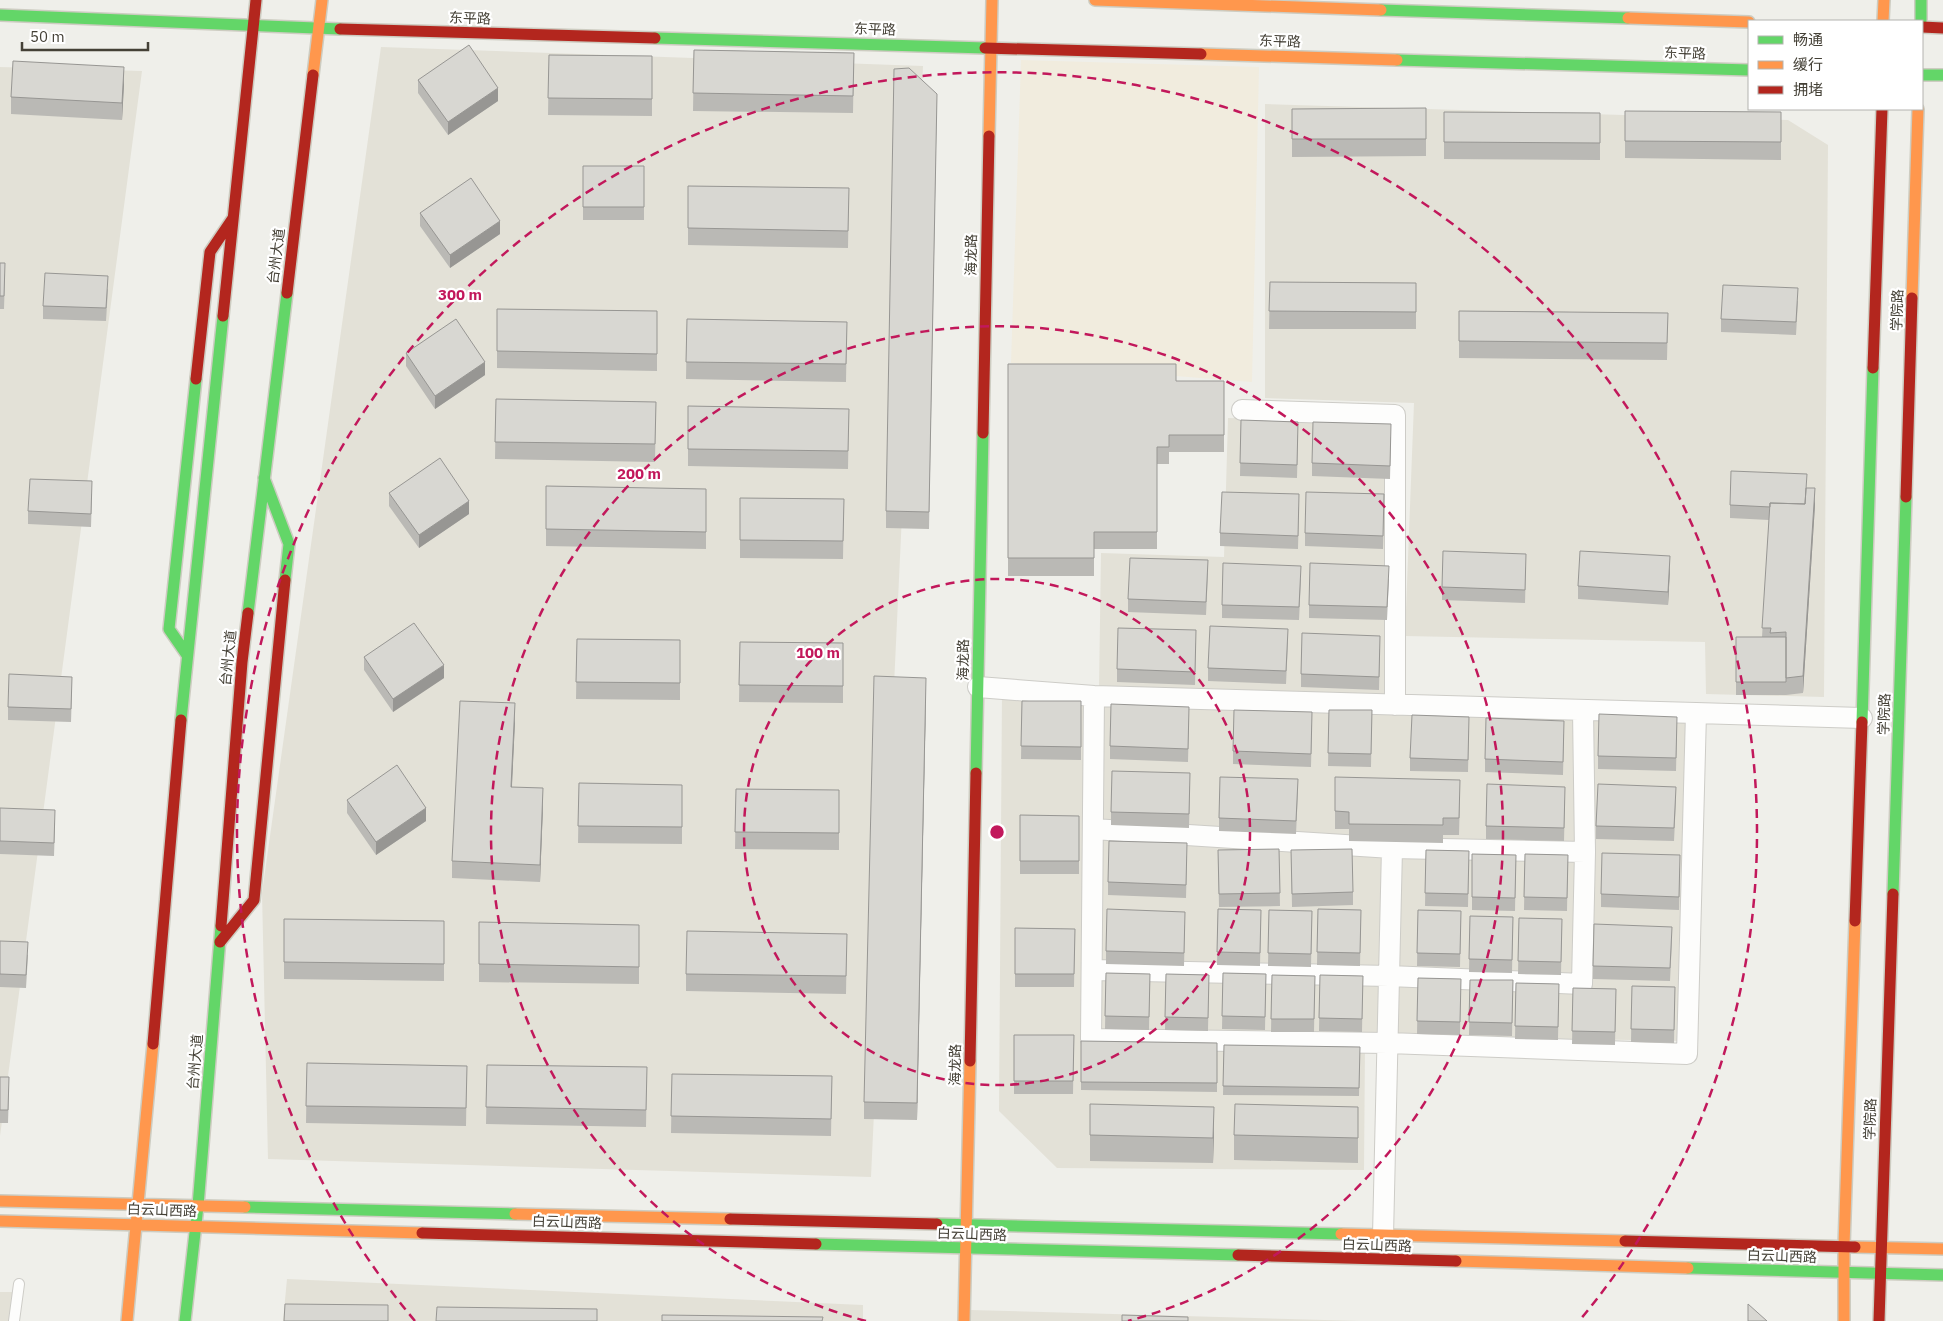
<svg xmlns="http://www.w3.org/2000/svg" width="1943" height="1321" font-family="'IBM Plex Sans','Noto Sans SC',sans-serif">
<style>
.residential{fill:#e3e1d7}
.commercial{fill:#f1ecde}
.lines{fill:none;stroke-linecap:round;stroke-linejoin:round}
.lane-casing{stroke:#cdccc7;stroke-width:12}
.street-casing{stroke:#cdccc7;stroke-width:22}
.fast-casing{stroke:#cdccc1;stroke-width:14}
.slow-casing{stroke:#cdccc1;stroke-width:14}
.jam-casing{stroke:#cdccc1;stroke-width:14}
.lane{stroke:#fdfdfc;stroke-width:10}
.street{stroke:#fdfdfc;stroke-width:20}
.fast{stroke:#63d668;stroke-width:11}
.slow{stroke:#ff974d;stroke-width:11}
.jam{stroke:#b3261e;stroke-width:11}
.wall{fill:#bab9b5}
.shaded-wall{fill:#979693}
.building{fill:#d8d7d2;stroke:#979693}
.ring{fill:none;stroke:#c2185b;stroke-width:2.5;stroke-dasharray:9 6}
.labels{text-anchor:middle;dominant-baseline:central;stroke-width:4.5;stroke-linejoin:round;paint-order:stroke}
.street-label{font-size:14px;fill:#444036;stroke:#fff}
.centre{fill:#c2185b;stroke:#fff;stroke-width:2.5}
.ring-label{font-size:15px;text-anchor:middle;font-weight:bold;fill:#c2185b;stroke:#fff;stroke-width:4.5;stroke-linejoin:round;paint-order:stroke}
</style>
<rect width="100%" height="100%" fill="#efefea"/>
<!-- residential -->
<path class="residential" d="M381,47L923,66L871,1177L268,1159L262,893Z
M0,67L142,71L0,1136Z
M1265,104L1788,120L1828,145L1824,697L1706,694L1705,642L1405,636L1414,403L1265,398Z
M1228,418L1389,422L1387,714L1686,723L1684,1041L1094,1030L1101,553L1224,557Z
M1002,693H1090L1088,1045L1365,1047L1364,1170L1057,1168L999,1111Z
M287,1279L863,1305V1321H283Z
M0,1292H18L14,1321H0Z
M970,1310L1361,1321H969Z"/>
<!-- commercial -->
<path class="commercial" d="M1021,60L1259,67L1252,382L1011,363Z"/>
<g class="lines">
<!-- lane casing -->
<g class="lane-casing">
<path id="lane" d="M14,1321L19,1284"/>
</g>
<!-- street casing -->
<g class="street-casing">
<path id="street" d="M1242,410L1395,415V705
M978,687L1094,696L1696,713
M1094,696L1091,1039L1388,1043L1687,1054L1696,713L1862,718
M1093,829L1392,848L1585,852
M1092,970L1389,976L1582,984L1585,852L1583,710
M1383,1236L1392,848"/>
</g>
<!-- fast casing -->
<g class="fast-casing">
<path id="fast" d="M1921,0V21
M1381,10L1628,18
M0,15L340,29
M655,38L985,48
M1397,60L1749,70
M1922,75H1943
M264,478L289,544L285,580
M248,613L287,293
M187,655L169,629L196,379
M181,720L223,316
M1862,722L1873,368
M976,773L983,433
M1893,894L1906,497
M245,1207L515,1214
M937,1224L1341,1234
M816,1244L1238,1255
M1688,1268L1943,1275
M185,1321L198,1206L221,926"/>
</g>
<!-- slow casing -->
<g class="slow-casing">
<path id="slow" d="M1095,0L1381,10
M1628,18L1749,22
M1883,21L1884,0
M1201,54L1397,60
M313,75L322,0
M989,136L992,0
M1912,298L1918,109
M0,1201L245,1207
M515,1214L730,1219
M0,1221L422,1233
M1341,1234L1625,1241
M1855,1247L1943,1249
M1456,1261L1688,1268
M127,1321L153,1044
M964,1321L970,1061
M1844,1321V1246L1855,921"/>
</g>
<!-- jam casing -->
<g class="jam-casing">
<path id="jam" d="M1922,27L1943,28
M340,29L655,38
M985,48L1201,54
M287,293L313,75
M223,316L256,0
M1873,368L1882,109
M196,379L210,252L233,218
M983,433L989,136
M1906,497L1912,298
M1855,921L1862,722
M221,926L242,662L248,613
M220,942L254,900L285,580
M153,1044L181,720
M970,1061L976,773
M730,1219L937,1224
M422,1233L816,1244
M1625,1241L1855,1247
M1238,1255L1456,1261
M1879,1321L1893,894"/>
</g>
<!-- lane -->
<use href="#lane" class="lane"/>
<!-- street -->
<use href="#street" class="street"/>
<!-- fast -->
<use href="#fast" class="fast"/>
<!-- slow -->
<use href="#slow" class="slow"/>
<!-- jam -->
<use href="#jam" class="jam"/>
</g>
<!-- wall -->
<path class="wall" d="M694,50L854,53L853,113L693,111Z
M549,55L652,56V116L548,115Z
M418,80L498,101L448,135L418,93Z
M124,84L122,120L11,114V97Z
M937,94L929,529L886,528V511Z
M1426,108V156L1292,157V109Z
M1625,111L1781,112V160L1625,158Z
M1444,112L1600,113V160L1444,159Z
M583,166H644V220H583Z
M688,186L849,188L848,248L688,245Z
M420,213L500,234L450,268L420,226Z
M0,263L5,276L4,309H0Z
M1270,282L1416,283V329H1269Z
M108,289L106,321L43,319V306Z
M1798,301L1796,335L1721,332V319Z
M497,309L657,311V371L497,368Z
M1459,311L1668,313L1667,360L1459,358Z
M687,319L847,322L846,382L686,379Z
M406,353L485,375L435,409L406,366Z
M1008,364L1176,381H1224V452H1169V464H1157V549H1094V576H1008Z
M496,399L656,402L655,462L495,459Z
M688,406L849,409L848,469L688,466Z
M1241,420L1298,435L1297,478L1240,476Z
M1391,437L1390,479L1312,476V463Z
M546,486L706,489V549L546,546Z
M1807,488L1815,505L1803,693L1786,695H1736V637H1762L1769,520L1730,518V505Z
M389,493L469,514L419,548L389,506Z
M92,494L91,527L28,524V511Z
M740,498L844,499L843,559L740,558Z
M1299,507L1298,549L1220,546V533Z
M1384,507L1383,549L1305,546V533Z
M1526,567L1525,603L1442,600V587Z
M1670,569L1668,605L1578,599V586Z
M1208,573L1206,615L1128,612V599Z
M1301,579L1299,620L1222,618V605Z
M1389,579L1387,620L1309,618V605Z
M577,639L680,640V700L576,699Z
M740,642L843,643V703L739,702Z
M1288,642L1286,684L1208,681V668Z
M1196,643L1195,685L1117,682V669Z
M1380,649L1379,690L1301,687V674Z
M364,657L444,678L393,712L364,670Z
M72,690L71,722L8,720V707Z
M926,695L917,1120L864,1119V1102Z
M1022,701H1081V760L1021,759Z
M1329,710H1372L1371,767L1328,766Z
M1189,720L1188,762L1110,759V746Z
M515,721L512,787L543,806L540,882L452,878V861Z
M1312,725L1311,767L1233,764V751Z
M1469,730L1468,772L1410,771V758Z
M1677,730L1676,771L1598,769V756Z
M1564,734L1563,775L1485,772V759Z
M1335,777L1460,797L1459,835H1443V843L1349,841V829H1335Z
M579,783L682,785V844L578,843Z
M1190,786L1189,828L1111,825V812Z
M736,789L839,790V850L735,849Z
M1298,792L1296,834L1219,831V818Z
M347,800L426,821L376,855L347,813Z
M1565,800L1564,841L1486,839V826Z
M1676,800L1674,841L1596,839V826Z
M0,808L55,823L54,856L0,854Z
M1020,815L1079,816V874H1020Z
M1279,849L1280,906L1219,907L1218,850Z
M1291,850L1353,892V905L1292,907Z
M1426,850L1469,851L1468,907L1425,906Z
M1472,854L1516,855L1515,911L1472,910Z
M1525,854L1568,855L1567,911L1524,910Z
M1187,856L1186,898L1108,895V882Z
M1680,868L1679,910L1601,907V894Z
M1218,909L1261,910L1260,966L1217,965Z
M1318,909L1361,910L1360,966L1317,965Z
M1269,910L1312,911L1311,967L1268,966Z
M1418,910L1461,911L1460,967L1417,966Z
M1470,916L1513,917L1512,973L1469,972Z
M1519,918L1562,919L1561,975L1518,974Z
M284,919L444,921V981L284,979Z
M479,922L639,925V984L479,982Z
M1185,925L1184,966L1106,964V951Z
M1015,928L1075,929L1074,987H1015Z
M847,934L846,994L686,991V974Z
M1672,940L1670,981L1593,979V966Z
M0,941L28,955L26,988L0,987Z
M1106,973L1150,974L1149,1030L1105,1029Z
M1223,973L1266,974L1265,1030L1222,1029Z
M1166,974L1209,975L1208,1031L1165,1030Z
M1272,975L1315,976L1314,1032H1271Z
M1320,975L1363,976L1362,1032L1319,1031Z
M1418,978L1461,979L1460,1035L1417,1034Z
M1470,980H1513L1512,1036L1469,1035Z
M1516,983L1559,984L1558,1040L1515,1039Z
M1632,986L1675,987L1674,1043L1631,1042Z
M1573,988L1616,989L1615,1045L1572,1044Z
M1014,1035H1074L1073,1094H1014Z
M1081,1041L1217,1043V1092L1081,1090Z
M1224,1045L1360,1047L1359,1096L1223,1095Z
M307,1063L467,1066L466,1126L306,1123Z
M487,1065L647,1067L646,1127L486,1124Z
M672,1074L832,1076L831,1136L671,1133Z
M0,1077L9,1090L8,1123H0Z
M1090,1104L1214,1132L1213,1163L1090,1161Z
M1358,1132V1163L1234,1160V1135Z"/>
<!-- shaded-wall -->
<path class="shaded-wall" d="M124,67V84L122,120V103Z
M498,88V101L448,135V122Z
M500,221V234L450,268V255Z
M485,362V375L435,409V396Z
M1815,488V505L1803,693V676Z
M469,501V514L419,548V535Z
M1670,556V569L1668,605V592Z
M444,665V678L393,712V699Z
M926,678V695L917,1120V1103Z
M515,703V721L511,804V787Z
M543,788V806L540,882V865Z
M426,808V821L376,855V842Z
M1214,1107V1132L1213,1163V1138Z"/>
<!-- building -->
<path class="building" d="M469,45L498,88L448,122L418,80Z
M694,50L854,53L853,96L693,93Z
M549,55L652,56V99L548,98Z
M13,61L124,67L122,103L11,97Z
M909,68L937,94L929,512L886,511L894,69Z
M1426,108V139H1292V109Z
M1625,111L1781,112V142L1625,141Z
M1444,112L1600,113V143L1444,142Z
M583,166H644V207H583Z
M471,178L500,221L450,255L420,213Z
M688,186L849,188L848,231L688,228Z
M0,263H5L4,296H0Z
M45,273L108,276L106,308L43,306Z
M1270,282L1416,283V312L1269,311Z
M1723,285L1798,288L1796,322L1721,319Z
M497,309L657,311V354L497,351Z
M1459,311L1668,313L1667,343L1459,341Z
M456,319L485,362L435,396L406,353Z
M687,319L847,322L846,364L686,362Z
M1008,364H1176V381H1224V435H1169V447H1157V532H1094V558H1008Z
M496,399L656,402L655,444L495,442Z
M688,406L849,409L848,451L688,449Z
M1241,420L1298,422L1297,465L1240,463Z
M1313,422L1391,424L1390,466L1312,463Z
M440,458L469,501L419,535L389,493Z
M1731,471L1807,474L1805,504L1770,503V507L1730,505Z
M30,479L92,481L91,514L28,511Z
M546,486L706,489V532L546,529Z
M1806,488H1815L1803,676L1786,678V632L1770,633L1771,628H1762L1770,503L1805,504Z
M1222,492L1299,494L1298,536L1220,533Z
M1306,492L1384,494L1383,536L1305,533Z
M740,498L844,499L843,541L740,540Z
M1443,551L1526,554L1525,590L1442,587Z
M1580,551L1670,556L1668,592L1578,586Z
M1130,558L1208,560L1206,602L1128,599Z
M1223,563L1301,566L1299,607L1222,605Z
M1310,563L1389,566L1387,607L1309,605Z
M414,623L444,665L393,699L364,657Z
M1210,626L1288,629L1286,671L1208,668Z
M1118,628L1196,630L1195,672L1117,669Z
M1302,633L1380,636L1379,677L1301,674Z
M1736,637H1786V682H1736Z
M577,639L680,640V683L576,682Z
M740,642L843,643V686L739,685Z
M9,674L72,677L71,709L8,707Z
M874,676L926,678L917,1103L864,1102Z
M460,701L515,703L511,787L543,788L540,865L452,861Z
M1022,701H1081V747L1021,746Z
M1111,704L1189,707L1188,749L1110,746Z
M1234,710L1312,712L1311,754L1233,751Z
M1329,710H1372L1371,754L1328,753Z
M1599,714L1677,717L1676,758L1598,756Z
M1412,715L1469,717L1468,760L1410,758Z
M1486,718L1564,721L1563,762L1485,759Z
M397,765L426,808L376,842L347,800Z
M1112,771L1190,773L1189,814L1111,812Z
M1220,777L1298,779L1296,821L1219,818Z
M1335,777L1460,780L1459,818H1443V825L1349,824V812L1335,811Z
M579,783L682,785V827L578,826Z
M1487,784L1565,787L1564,828L1486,826Z
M1598,784L1676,787L1674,828L1596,826Z
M736,789L839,790V833L735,832Z
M0,808L55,810L54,843L0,841Z
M1020,815L1079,816V861H1020Z
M1109,841L1187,843L1186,885L1108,882Z
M1279,849L1280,893L1219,894L1218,850Z
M1352,849L1353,892L1292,894L1291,850Z
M1426,850L1469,851L1468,894L1425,893Z
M1602,853L1680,855L1679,897L1601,894Z
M1472,854L1516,855L1515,898L1472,897Z
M1525,854L1568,855L1567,898L1524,897Z
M1107,909L1185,912L1184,953L1106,951Z
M1218,909L1261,910L1260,953L1217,952Z
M1318,909L1361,910L1360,953L1317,952Z
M1269,910L1312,911L1311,954L1268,953Z
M1418,910L1461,911L1460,954L1417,953Z
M1470,916L1513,917L1512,960L1469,959Z
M1519,918L1562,919L1561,962L1518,961Z
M284,919L444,921V964L284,962Z
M479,922L639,925V967L479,964Z
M1594,924L1672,927L1670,968L1593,966Z
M1015,928L1075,929L1074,974H1015Z
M687,931L847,934L846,976L686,974Z
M0,941L28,942L26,975L0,974Z
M1106,973L1150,974L1149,1017L1105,1016Z
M1223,973L1266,974L1265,1017L1222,1016Z
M1166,974L1209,975L1208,1018L1165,1017Z
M1272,975L1315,976L1314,1019H1271Z
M1320,975L1363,976L1362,1019L1319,1018Z
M1418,978L1461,979L1460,1022L1417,1021Z
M1470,980H1513L1512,1023L1469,1022Z
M1516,983L1559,984L1558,1027L1515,1026Z
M1632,986L1675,987L1674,1030L1631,1029Z
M1573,988L1616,989L1615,1032L1572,1031Z
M1014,1035H1074L1073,1081H1014Z
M1081,1041L1217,1043V1083L1081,1082Z
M1224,1045L1360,1047L1359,1088L1223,1086Z
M307,1063L467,1066L466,1108L306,1106Z
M487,1065L647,1067L646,1110L486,1107Z
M672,1074L832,1076L831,1119L671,1116Z
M0,1077H9L8,1110H0Z
M1090,1104L1214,1107L1213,1138L1090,1135Z
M1235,1104L1358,1107V1138L1234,1135Z
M285,1304L388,1305V1321H284Z
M1748,1304L1767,1321H1748Z
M437,1307L597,1309V1321H436Z
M662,1315L823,1317L822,1321H662Z
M1122,1315L1188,1317V1321H1122Z"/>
<!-- distance rings -->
<g class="ring">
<circle cx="997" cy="832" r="253"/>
<path d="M866 1321A506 506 0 1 1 1128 1321"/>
<path d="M415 1321A760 760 0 1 1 1579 1321"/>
</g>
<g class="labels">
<!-- street labels -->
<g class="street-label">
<text transform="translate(470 18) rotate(2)">东平路</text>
<text transform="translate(875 29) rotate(2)">东平路</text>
<text transform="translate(1280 41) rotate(2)">东平路</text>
<text transform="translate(1685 53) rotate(2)">东平路</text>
<text transform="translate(971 255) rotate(-89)">海龙路</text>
<text transform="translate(276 256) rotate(-83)">台州大道</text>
<text transform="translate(1897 310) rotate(-88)">学院路</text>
<text transform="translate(228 658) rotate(-84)">台州大道</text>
<text transform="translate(963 660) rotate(-89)">海龙路</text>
<text transform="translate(1884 714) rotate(-88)">学院路</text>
<text transform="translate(195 1062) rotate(-85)">台州大道</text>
<text transform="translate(955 1065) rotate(-89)">海龙路</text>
<text transform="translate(1870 1119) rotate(-88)">学院路</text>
<text transform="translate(162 1210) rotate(2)">白云山西路</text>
<text transform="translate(567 1222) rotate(2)">白云山西路</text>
<text transform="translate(972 1234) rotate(2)">白云山西路</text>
<text transform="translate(1377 1245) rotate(2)">白云山西路</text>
<text transform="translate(1782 1256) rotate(2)">白云山西路</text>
</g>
</g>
<circle cx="997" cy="832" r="8" class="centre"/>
<g class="ring-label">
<text x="460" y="300">300 m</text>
<text x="639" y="479">200 m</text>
<text x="818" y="658">100 m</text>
</g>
<!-- legend -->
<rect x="1748" y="20" width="175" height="90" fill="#ffffff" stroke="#b4b3af"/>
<rect x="1758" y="36" width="25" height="8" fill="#63d668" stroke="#b4b3af"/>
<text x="1793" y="45" font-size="15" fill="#444036">畅通</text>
<rect x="1758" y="61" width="25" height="8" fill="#ff974d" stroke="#b4b3af"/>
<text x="1793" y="70" font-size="15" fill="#444036">缓行</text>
<rect x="1758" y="86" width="25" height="8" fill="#b3261e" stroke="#b4b3af"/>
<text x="1793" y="95" font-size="15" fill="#444036">拥堵</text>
<!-- scale -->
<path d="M22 42v8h126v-8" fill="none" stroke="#444036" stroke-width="2.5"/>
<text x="30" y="42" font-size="15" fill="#444036" stroke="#ffffff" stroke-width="4" paint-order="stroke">50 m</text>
</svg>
